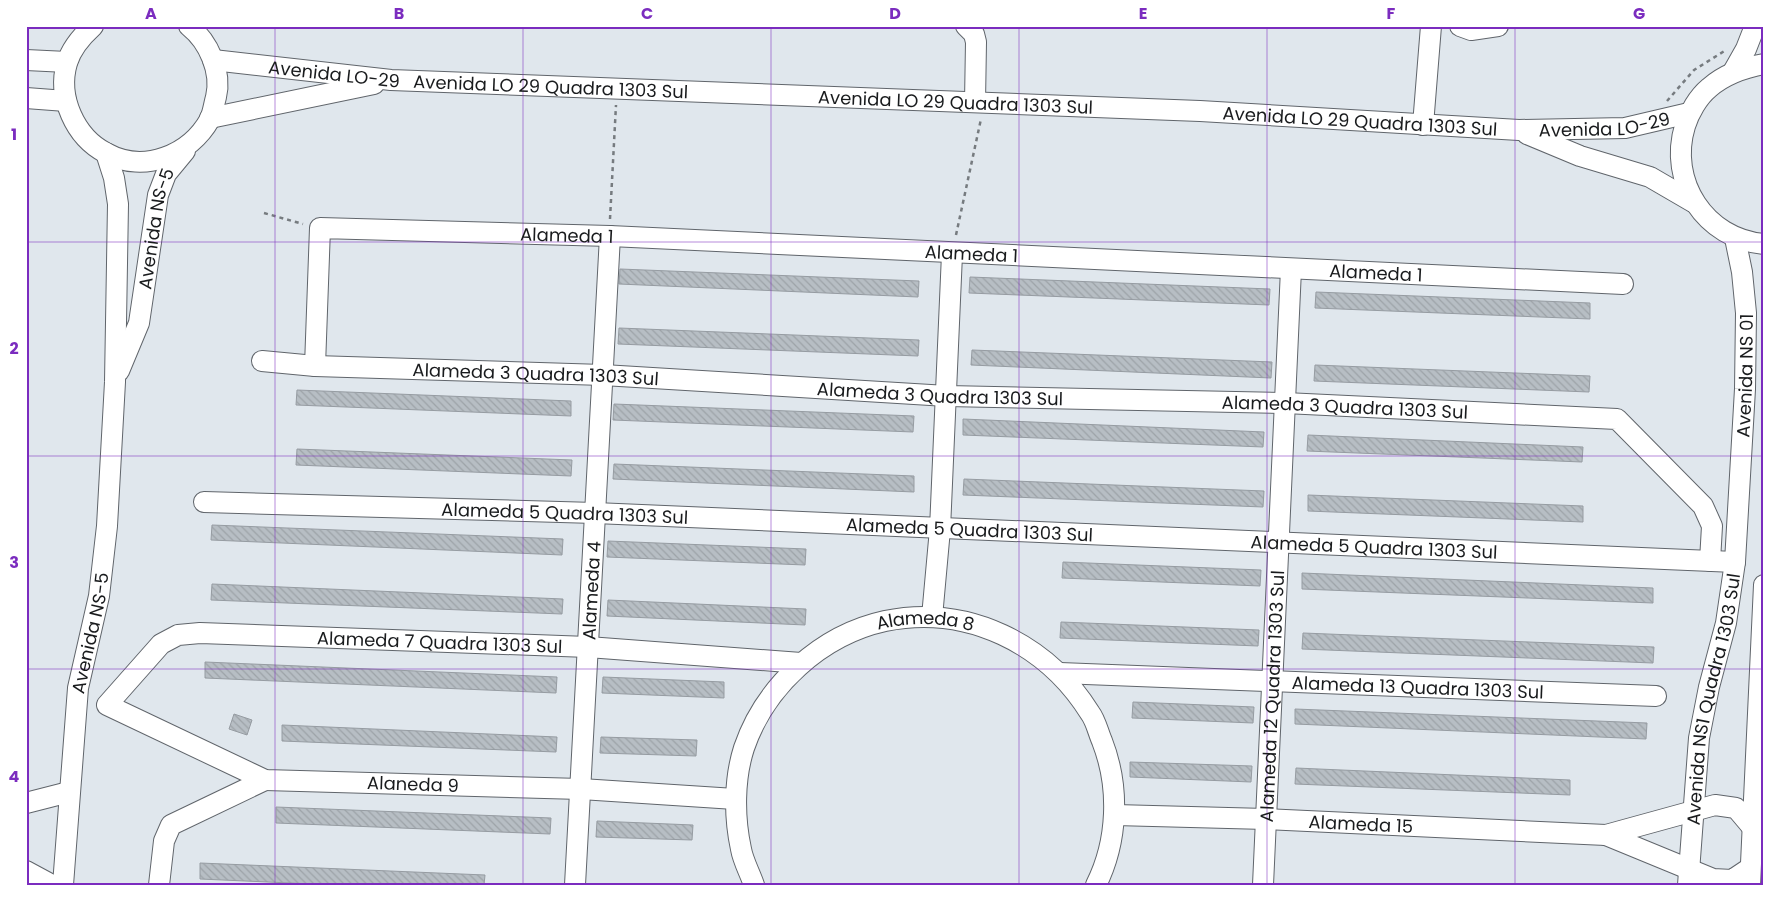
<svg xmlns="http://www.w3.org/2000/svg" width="1790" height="911" font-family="Poppins,sans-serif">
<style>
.building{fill:url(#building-back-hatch);stroke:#969ca2}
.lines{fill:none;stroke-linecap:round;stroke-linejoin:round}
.minor-casing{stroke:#60656b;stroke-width:22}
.path{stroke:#767b7f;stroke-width:2.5;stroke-dasharray:4 4;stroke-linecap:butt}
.minor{stroke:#fff;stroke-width:20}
.grid{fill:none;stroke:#7b2cbf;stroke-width:1;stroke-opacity:0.55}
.labels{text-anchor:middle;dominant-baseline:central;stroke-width:4;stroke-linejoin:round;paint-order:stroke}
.street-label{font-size:18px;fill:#191b1d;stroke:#fff}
.neatline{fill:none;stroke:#7b2cbf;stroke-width:2}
.grid-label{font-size:16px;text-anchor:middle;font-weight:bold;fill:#7b2cbf}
</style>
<defs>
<pattern id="building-back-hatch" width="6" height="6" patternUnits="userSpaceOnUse" patternTransform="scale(1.25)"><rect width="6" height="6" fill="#b7bec4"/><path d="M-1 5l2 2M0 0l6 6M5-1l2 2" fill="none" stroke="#9da3a8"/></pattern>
</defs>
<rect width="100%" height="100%" fill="#e0e7ed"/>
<!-- building -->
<path class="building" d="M620,269L919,281L918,297L619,284Z
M970,277L1270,289L1269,305L969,293Z
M1316,292L1590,303V319L1315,308Z
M619,328L919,340L918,356L618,344Z
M972,350L1272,362L1271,378L971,365Z
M1315,365L1590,376L1589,392L1314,381Z
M297,390L571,401V416L296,405Z
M614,404L914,416L913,432L613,420Z
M963,419L1264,432L1263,447L963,435Z
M1308,435L1583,447L1582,462L1307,451Z
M297,449L572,460L571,476L296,465Z
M614,464L914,476V492L613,479Z
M964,479L1264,491L1263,507L963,495Z
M1308,495L1583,506V522L1308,511Z
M212,525L563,539L562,555L211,540Z
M608,541L806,549L805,565L607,557Z
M1063,562L1261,570L1260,586L1062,578Z
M1302,573L1653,588V603L1302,589Z
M212,584L563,599L562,614L211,600Z
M608,600L806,609L805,625L607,616Z
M1061,622L1259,630L1258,646L1060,638Z
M1303,633L1654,647L1653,663L1302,649Z
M205,662L557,677L556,693L205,678Z
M603,677L724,682V698L602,693Z
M1133,702L1254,707L1253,723L1132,718Z
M1295,709L1647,723L1646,739L1295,724Z
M234,714L252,720L247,735L229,729Z
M282,725L557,737L556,752L282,741Z
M601,737L697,740L696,756L600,753Z
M1130,762L1252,766L1251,782L1130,777Z
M1296,768L1570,780V795L1295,784Z
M276,807L551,818L550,834L276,823Z
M597,821L693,825L692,840L596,837Z
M200,863L485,875L484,885H335L200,879Z"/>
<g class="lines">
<!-- minor casing -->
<g class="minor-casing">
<g id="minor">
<path d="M93,26C82,36 71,49 67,63C57,97 75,137 106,153C144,174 190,155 210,119C213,113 214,104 216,97C222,72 209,42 189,26"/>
<path d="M966,26L974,34L976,42L975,102"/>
<path d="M1460,26L1471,30L1498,26"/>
<path d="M26,60L67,62"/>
<path id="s1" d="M213,60L391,80L1200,111L1519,130L1625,128L1689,113"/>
<path d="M1764,64C1743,68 1725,74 1709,88C1698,97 1689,113 1685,126C1668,181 1705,239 1764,244"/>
<path d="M1733,72L1746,49L1755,26"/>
<path d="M26,98L66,101"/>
<path d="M210,118L374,84"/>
<path d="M1423,125L1431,26"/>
<path d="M1527,134L1580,156L1650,177L1693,202"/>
<path id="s2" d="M262,361L315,366L603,375L947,396L1285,403L1617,419L1703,506L1712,526L1710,561"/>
<path id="s3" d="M315,366L320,228L610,236L1623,284"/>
<path id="s4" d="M119,371L139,323L158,195L166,174L185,151"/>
<path id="s5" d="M204,502L595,513L1735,562"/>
<path d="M932,617L940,529L952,254"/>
<path id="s6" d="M1060,673L1656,696"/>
<path id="s7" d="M735,799L581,789L265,780L107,705L161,644L178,635L200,633L588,647L801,663"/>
<path d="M26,803L69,792"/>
<path id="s8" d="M1115,815L1266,819L1606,835L1715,805L1736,808L1752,827"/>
<path d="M1606,835L1713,879L1732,880L1750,868"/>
<path d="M26,871L52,885"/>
<path id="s9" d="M63,885L78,688L99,596L107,526L115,382L118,204L114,178L106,153"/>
<path d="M159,885L164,841L171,825L265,780"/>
<path id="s10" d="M575,885L610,236"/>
<path id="s11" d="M754,885C750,873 743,861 741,849C734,817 734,779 744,748C765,686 821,635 885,621C968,604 1047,644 1090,713C1096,721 1098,732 1102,741C1120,787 1118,841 1096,885"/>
<path id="s12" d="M1263,885L1291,269"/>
<path id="s13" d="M1688,885L1699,738L1709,687L1726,623L1735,562L1745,389L1746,313L1742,272L1735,238"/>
<path d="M1750,885L1764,585"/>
</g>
</g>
<!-- path -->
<path class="path" d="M1667,101L1694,70L1726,50
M264,213L303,224
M610,219L616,105
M956,235L981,119"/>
<!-- minor -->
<use href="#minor" class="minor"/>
</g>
<!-- grid -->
<path class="grid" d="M275,26V885M523,26V885M771,26V885M1019,26V885M1267,26V885M1515,26V885M26,242H1764M26,456H1764M26,669H1764"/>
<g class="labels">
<!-- street labels -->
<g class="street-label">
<text stroke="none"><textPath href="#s1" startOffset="122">Avenida LO-29</textPath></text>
<text stroke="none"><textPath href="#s1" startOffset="339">Avenida LO 29 Quadra 1303 Sul</textPath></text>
<text stroke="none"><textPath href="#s1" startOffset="744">Avenida LO 29 Quadra 1303 Sul</textPath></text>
<text stroke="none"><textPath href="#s1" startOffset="1149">Avenida LO 29 Quadra 1303 Sul</textPath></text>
<text stroke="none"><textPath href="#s1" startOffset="1394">Avenida LO-29</textPath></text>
<text stroke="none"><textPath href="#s4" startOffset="148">Avenida NS-5</textPath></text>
<text stroke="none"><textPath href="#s3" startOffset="385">Alameda 1</textPath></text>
<text stroke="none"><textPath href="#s3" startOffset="790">Alameda 1</textPath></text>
<text stroke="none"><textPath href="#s3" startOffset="1195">Alameda 1</textPath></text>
<text stroke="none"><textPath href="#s2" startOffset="274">Alameda 3 Quadra 1303 Sul</textPath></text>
<text stroke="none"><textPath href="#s13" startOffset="514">Avenida NS 01</textPath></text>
<text stroke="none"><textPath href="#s2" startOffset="679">Alameda 3 Quadra 1303 Sul</textPath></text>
<text stroke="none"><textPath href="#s2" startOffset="1084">Alameda 3 Quadra 1303 Sul</textPath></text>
<text stroke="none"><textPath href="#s5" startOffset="361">Alameda 5 Quadra 1303 Sul</textPath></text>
<text stroke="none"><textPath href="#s5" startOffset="766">Alameda 5 Quadra 1303 Sul</textPath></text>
<text stroke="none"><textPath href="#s5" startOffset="1171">Alameda 5 Quadra 1303 Sul</textPath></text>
<text stroke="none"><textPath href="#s10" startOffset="295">Alameda 4</textPath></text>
<text stroke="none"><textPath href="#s11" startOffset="379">Alameda 8</textPath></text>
<text stroke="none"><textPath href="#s9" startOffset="254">Avenida NS-5</textPath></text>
<text stroke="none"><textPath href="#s7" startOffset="1008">Alameda 7 Quadra 1303 Sul</textPath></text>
<text stroke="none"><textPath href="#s6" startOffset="358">Alameda 13 Quadra 1303 Sul</textPath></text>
<text stroke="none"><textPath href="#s12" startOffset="189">Alameda 12 Quadra 1303 Sul</textPath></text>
<text stroke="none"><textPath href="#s13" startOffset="188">Avenida NS1 Quadra 1303 Sul</textPath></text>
<text transform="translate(413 784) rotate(2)">Alaneda 9</text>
<text stroke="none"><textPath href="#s8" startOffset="246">Alameda 15</textPath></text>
</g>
</g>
<!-- border -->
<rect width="1790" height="911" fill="none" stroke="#ffffff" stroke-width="55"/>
<rect x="28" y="28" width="1734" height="856" class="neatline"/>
<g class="grid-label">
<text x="151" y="19">A</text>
<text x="399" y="19">B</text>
<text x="647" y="19">C</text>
<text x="895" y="19">D</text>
<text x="1143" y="19">E</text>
<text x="1391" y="19">F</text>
<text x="1639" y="19">G</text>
<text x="14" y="140">1</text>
<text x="14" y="354">2</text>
<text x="14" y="568">3</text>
<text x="14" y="782">4</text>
</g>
</svg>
